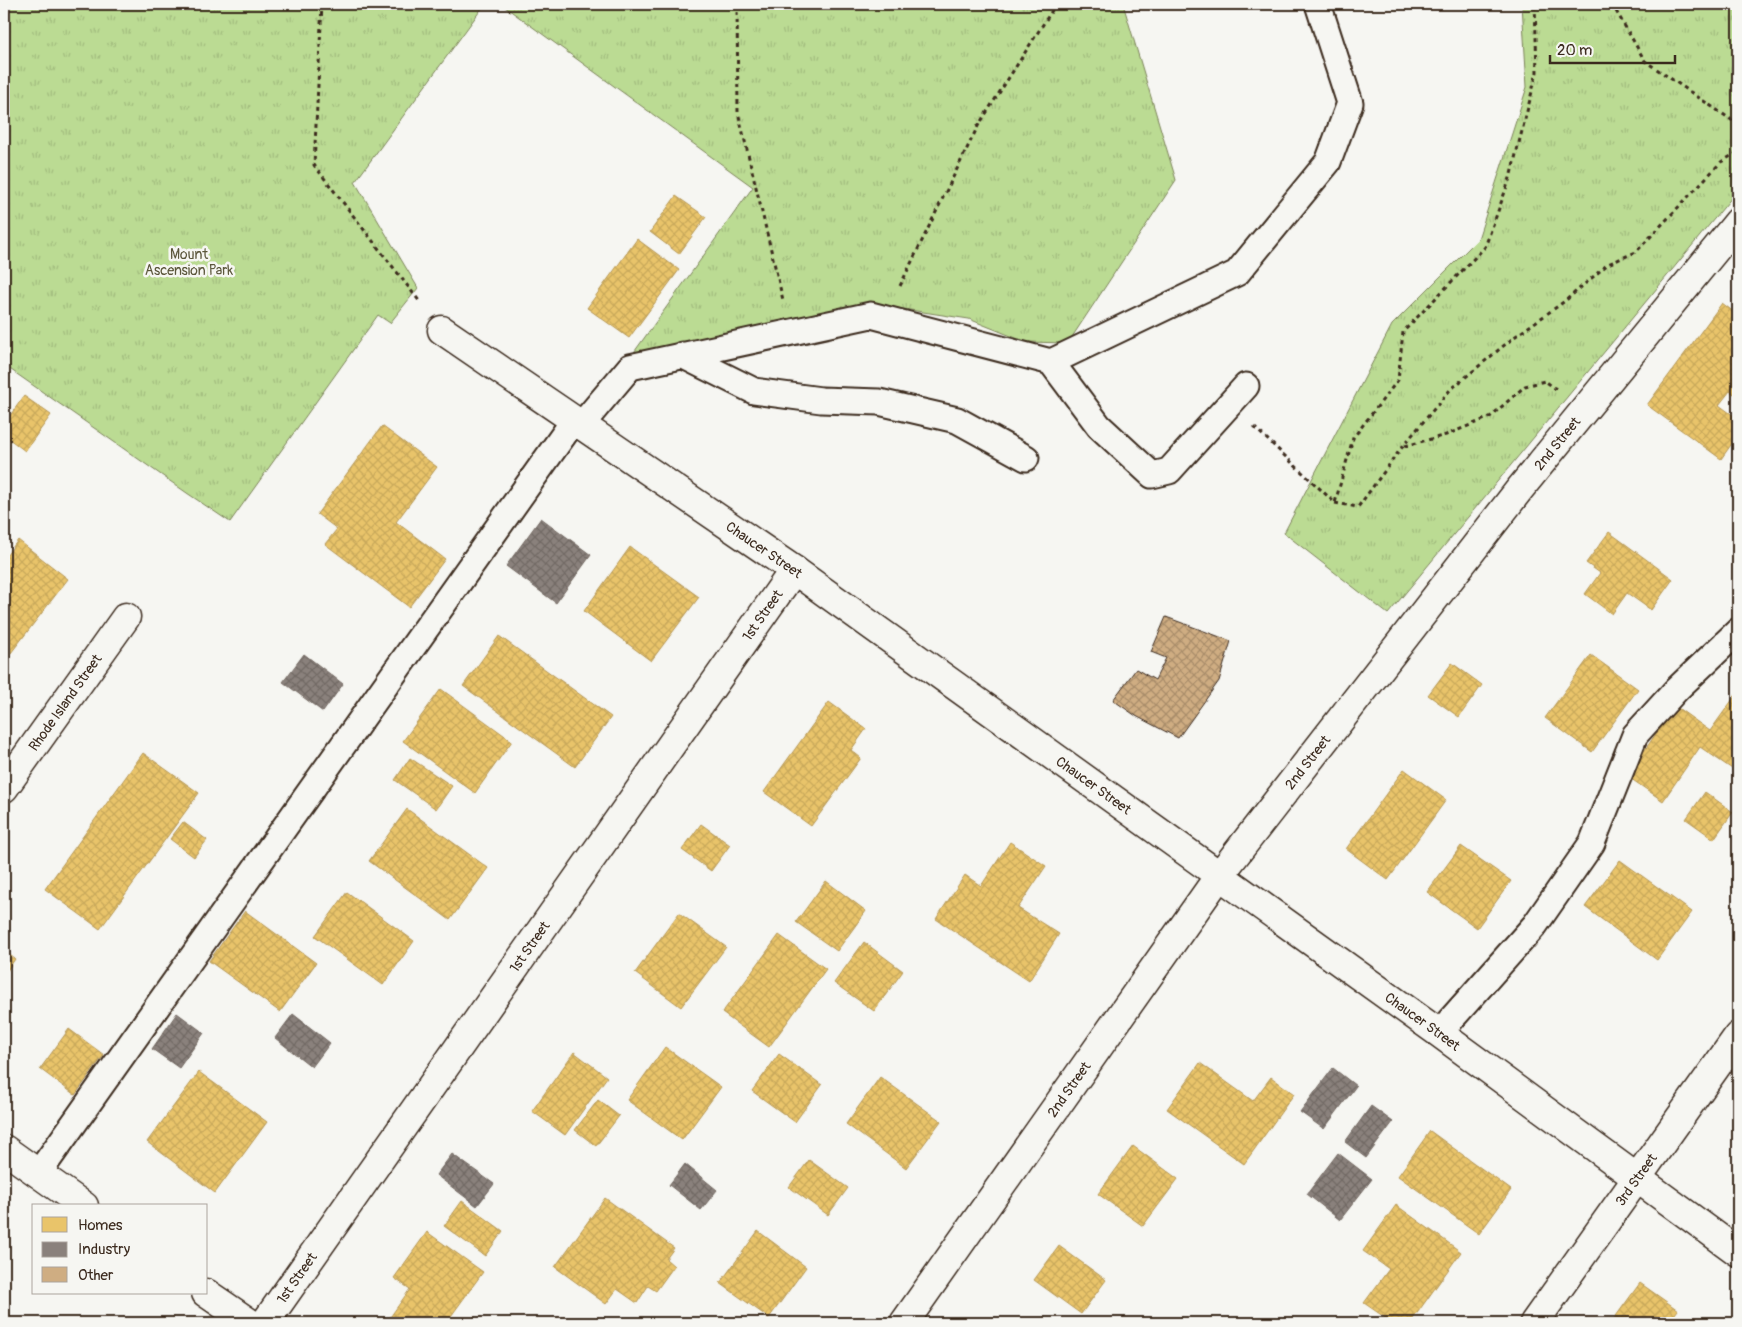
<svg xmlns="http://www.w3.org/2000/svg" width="1742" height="1327" font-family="Pangolin,sans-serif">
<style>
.park{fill:url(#park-tufts);stroke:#7b8258}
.homes{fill:url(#homes-cross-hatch);stroke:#b59653}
.industry{fill:url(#industry-cross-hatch);stroke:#726760}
.building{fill:url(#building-cross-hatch);stroke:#3b2a1e}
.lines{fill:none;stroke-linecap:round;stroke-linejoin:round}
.lane-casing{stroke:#3b2a1e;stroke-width:29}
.street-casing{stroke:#3b2a1e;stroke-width:31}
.path{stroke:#3b2a1e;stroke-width:3;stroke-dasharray:4 4;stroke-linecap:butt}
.lane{stroke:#f6f6f2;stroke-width:25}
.street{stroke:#f6f6f2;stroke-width:28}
.labels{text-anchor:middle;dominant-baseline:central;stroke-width:5;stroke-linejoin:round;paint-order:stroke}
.park-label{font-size:14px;fill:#5b563b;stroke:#f6f6f2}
.street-label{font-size:14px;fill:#3b2a1e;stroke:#f6f6f2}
</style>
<defs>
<pattern id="park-tufts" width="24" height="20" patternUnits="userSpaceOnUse" patternTransform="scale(1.25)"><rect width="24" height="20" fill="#bbdb93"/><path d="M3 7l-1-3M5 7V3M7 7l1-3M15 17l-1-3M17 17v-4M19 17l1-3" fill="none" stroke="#a2bc7e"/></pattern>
<pattern id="homes-cross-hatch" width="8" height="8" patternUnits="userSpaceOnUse" patternTransform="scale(1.25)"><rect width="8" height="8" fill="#e9c46a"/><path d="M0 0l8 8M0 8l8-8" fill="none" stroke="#c9a95b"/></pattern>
<pattern id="industry-cross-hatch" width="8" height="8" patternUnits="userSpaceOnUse" patternTransform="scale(1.25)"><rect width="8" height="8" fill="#8a817c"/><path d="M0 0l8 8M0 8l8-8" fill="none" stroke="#726a65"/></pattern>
<pattern id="building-cross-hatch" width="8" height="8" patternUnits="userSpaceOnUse" patternTransform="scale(1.25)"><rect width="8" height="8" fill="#cfad82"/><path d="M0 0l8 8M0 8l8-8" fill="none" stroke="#a98d6a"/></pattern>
</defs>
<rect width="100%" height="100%" fill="#f6f6f2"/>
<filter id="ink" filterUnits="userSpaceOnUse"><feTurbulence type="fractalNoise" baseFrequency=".02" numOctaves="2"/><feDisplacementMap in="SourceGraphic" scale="10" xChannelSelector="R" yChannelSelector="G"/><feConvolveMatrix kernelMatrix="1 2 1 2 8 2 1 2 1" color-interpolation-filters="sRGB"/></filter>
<g filter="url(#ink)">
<!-- park -->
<path class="park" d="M4,4H485L355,182L418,288L390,323L378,315L230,522L187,493L4,365Z
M501,4H1123L1176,180L1068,343L1026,342L969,319L864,303L632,355L753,187Z
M1522,4H1738V190L1388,614L1284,533L1392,325L1478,239L1527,87Z"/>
<!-- homes -->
<path class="homes" d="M676,196L706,217L679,254L650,232Z
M637,239L679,270L629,338L587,308Z
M1722,303L1738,315V397L1730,391L1719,405L1738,419V435L1721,459L1647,405Z
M24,396L51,415L25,451L4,435V424Z
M382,426L437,467L396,522L445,559L409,607L325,544L337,529L317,514Z
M1609,532L1673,579L1651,610L1627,593L1612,614L1585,594L1600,573L1586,563Z
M18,540L68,579L4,662V559Z
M630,547L699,597L651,661L584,611Z
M499,636L611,717L575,767L463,686Z
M1591,655L1638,689L1592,752L1545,718Z
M1452,663L1482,685L1459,717L1428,695Z
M441,689L512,741L475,793L403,741Z
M1738,692V773L1700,747L1663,801L1627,776L1675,706L1710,731Z
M829,702L866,729L851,750L861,758L811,826L764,792Z
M143,753L199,793L100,929L45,889Z
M410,758L452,786L436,809L395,780Z
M1404,769L1446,800L1388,880L1346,849Z
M1705,792L1733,812L1714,839L1686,819Z
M407,809L488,868L450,920L369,861Z
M183,822L207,840L194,857L170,839Z
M701,824L730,845L711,871L682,850Z
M1010,842L1046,866L1018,908L1059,934L1029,981L936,919L965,875L981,886Z
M1461,846L1511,881L1477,928L1427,892Z
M1620,860L1692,912L1657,960L1585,907Z
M826,881L866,911L837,951L796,922Z
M347,892L414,941L383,985L315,936Z
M245,911L316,963L280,1012L209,961Z
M679,913L726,947L681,1007L635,973Z
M779,935L826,969L769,1047L722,1013Z
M864,942L903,971L874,1011L834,983Z
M4,951L15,959L4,975Z
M69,1029L104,1055L75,1095L40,1069Z
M665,1047L721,1087L682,1140L627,1100Z
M574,1052L607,1077L565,1135L532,1111Z
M779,1054L822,1085L795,1122L752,1091Z
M1200,1063L1253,1101L1271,1077L1294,1094L1244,1164L1167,1109Z
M199,1072L267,1122L215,1193L147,1142Z
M880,1077L941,1121L906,1168L846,1124Z
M598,1100L619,1116L596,1146L575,1130Z
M1430,1131L1511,1190L1479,1234L1398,1176Z
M1133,1146L1178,1179L1143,1226L1098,1194Z
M809,1160L848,1188L828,1215L789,1187Z
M605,1198L674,1248L666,1259L674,1266L656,1291L648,1286L637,1303L617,1289L606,1304L555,1267Z
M462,1201L503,1231L485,1256L444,1226Z
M1396,1205L1461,1252L1410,1323H1393L1364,1303L1389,1269L1363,1251Z
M758,1231L806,1267L769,1318L720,1283Z
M427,1232L483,1272L446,1323H386L410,1289L394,1278Z
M1059,1246L1106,1280L1081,1314L1034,1280Z
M1640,1283L1678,1310L1668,1323H1611Z"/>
<!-- industry -->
<path class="industry" d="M541,518L591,555L556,603L506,566Z
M304,654L343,684L323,712L283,682Z
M177,1013L204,1033L179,1068L152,1049Z
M293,1014L330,1043L312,1067L275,1038Z
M1333,1068L1356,1086L1324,1129L1300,1112Z
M1371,1106L1393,1122L1366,1158L1345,1142Z
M1338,1153L1372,1179L1340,1220L1307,1194Z
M452,1154L494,1184L477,1206L436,1175Z
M685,1164L717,1190L701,1210L669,1185Z"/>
<!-- building -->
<path class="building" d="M1166,617L1231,641L1219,681L1178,738L1136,716L1113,700L1136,669L1155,680L1166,658L1151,652Z"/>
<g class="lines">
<!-- lane casing -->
<g class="lane-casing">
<path id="lane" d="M682,355L754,391L821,400L879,402L957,420L1026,458
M1051,362L1099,426L1152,475L1169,471L1246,386
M582,424L630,367L871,315L1051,362L1237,273L1328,162L1350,103L1318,4
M1439,1033L1535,925L1592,843L1635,735L1677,689L1738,631
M38,1174L575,419"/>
</g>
<!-- street casing -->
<g class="street-casing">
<g id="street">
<path id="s1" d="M442,330L794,570L1439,1033L1738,1252"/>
<path id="s2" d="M4,788L126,617"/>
<path d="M4,1149L84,1206"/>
<path d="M206,1293L250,1323"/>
<path id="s3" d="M265,1323L794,570"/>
<path id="s4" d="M904,1323L1219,876L1519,490L1738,222"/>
<path id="s5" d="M1534,1323L1738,1036"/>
</g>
</g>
<!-- path -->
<path class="path" d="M322,4L314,165L420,302
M737,4L738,112L783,300
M1612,4L1645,61L1736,123L1738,131
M900,286L978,126L1056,4
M1254,427L1335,503L1353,438L1398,380L1403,332L1485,247L1510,178L1537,72L1535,4
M1405,446L1446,435L1490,417L1525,386L1545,381L1556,389
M1335,503L1358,507L1403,446L1450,390L1513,338L1565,301L1608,264L1636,252L1721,162L1738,152"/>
<!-- lane -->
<use href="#lane" class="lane"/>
<!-- street -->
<use href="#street" class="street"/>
</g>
</g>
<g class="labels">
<!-- park labels -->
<g class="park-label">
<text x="189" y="254">Mount<tspan x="189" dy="16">Ascension Park</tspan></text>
</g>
<!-- street labels -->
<g class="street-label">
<text stroke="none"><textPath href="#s4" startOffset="1096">2nd Street</textPath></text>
<text stroke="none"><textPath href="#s1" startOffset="390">Chaucer Street</textPath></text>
<text stroke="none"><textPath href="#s3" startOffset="865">1st Street</textPath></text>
<text stroke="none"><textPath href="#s2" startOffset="105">Rhode Island Street</textPath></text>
<text stroke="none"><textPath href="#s4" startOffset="691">2nd Street</textPath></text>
<text stroke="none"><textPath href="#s1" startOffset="795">Chaucer Street</textPath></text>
<text stroke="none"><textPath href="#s3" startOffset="460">1st Street</textPath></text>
<text stroke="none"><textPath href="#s1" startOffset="1200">Chaucer Street</textPath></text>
<text stroke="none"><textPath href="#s4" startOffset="286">2nd Street</textPath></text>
<text stroke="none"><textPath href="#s5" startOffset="176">3rd Street</textPath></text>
<text stroke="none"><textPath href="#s3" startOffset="55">1st Street</textPath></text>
</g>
</g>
<!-- margin -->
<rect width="1742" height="1327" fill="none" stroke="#f6f6f2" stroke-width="20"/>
<rect x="10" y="10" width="1722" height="1307" fill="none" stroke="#3b2a1e" stroke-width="2" filter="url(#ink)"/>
<!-- legend -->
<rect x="32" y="1204" width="175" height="90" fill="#f6f6f2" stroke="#aba49d"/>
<rect x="42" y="1217" width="25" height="15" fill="#e9c46a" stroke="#aba49d"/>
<text x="78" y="1230" font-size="15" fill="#3b2a1e">Homes</text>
<rect x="42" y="1242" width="25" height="15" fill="#8a817c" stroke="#aba49d"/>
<text x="78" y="1254" font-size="15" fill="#3b2a1e">Industry</text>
<rect x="42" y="1267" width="25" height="15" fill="#cfad82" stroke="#aba49d"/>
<text x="78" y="1280" font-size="15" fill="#3b2a1e">Other</text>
<!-- scale -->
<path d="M1550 55v8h125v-8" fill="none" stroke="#3b2a1e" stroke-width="2.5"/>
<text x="1557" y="55" font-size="15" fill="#3b2a1e" stroke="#f6f6f2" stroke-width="4" paint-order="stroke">20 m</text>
</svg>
